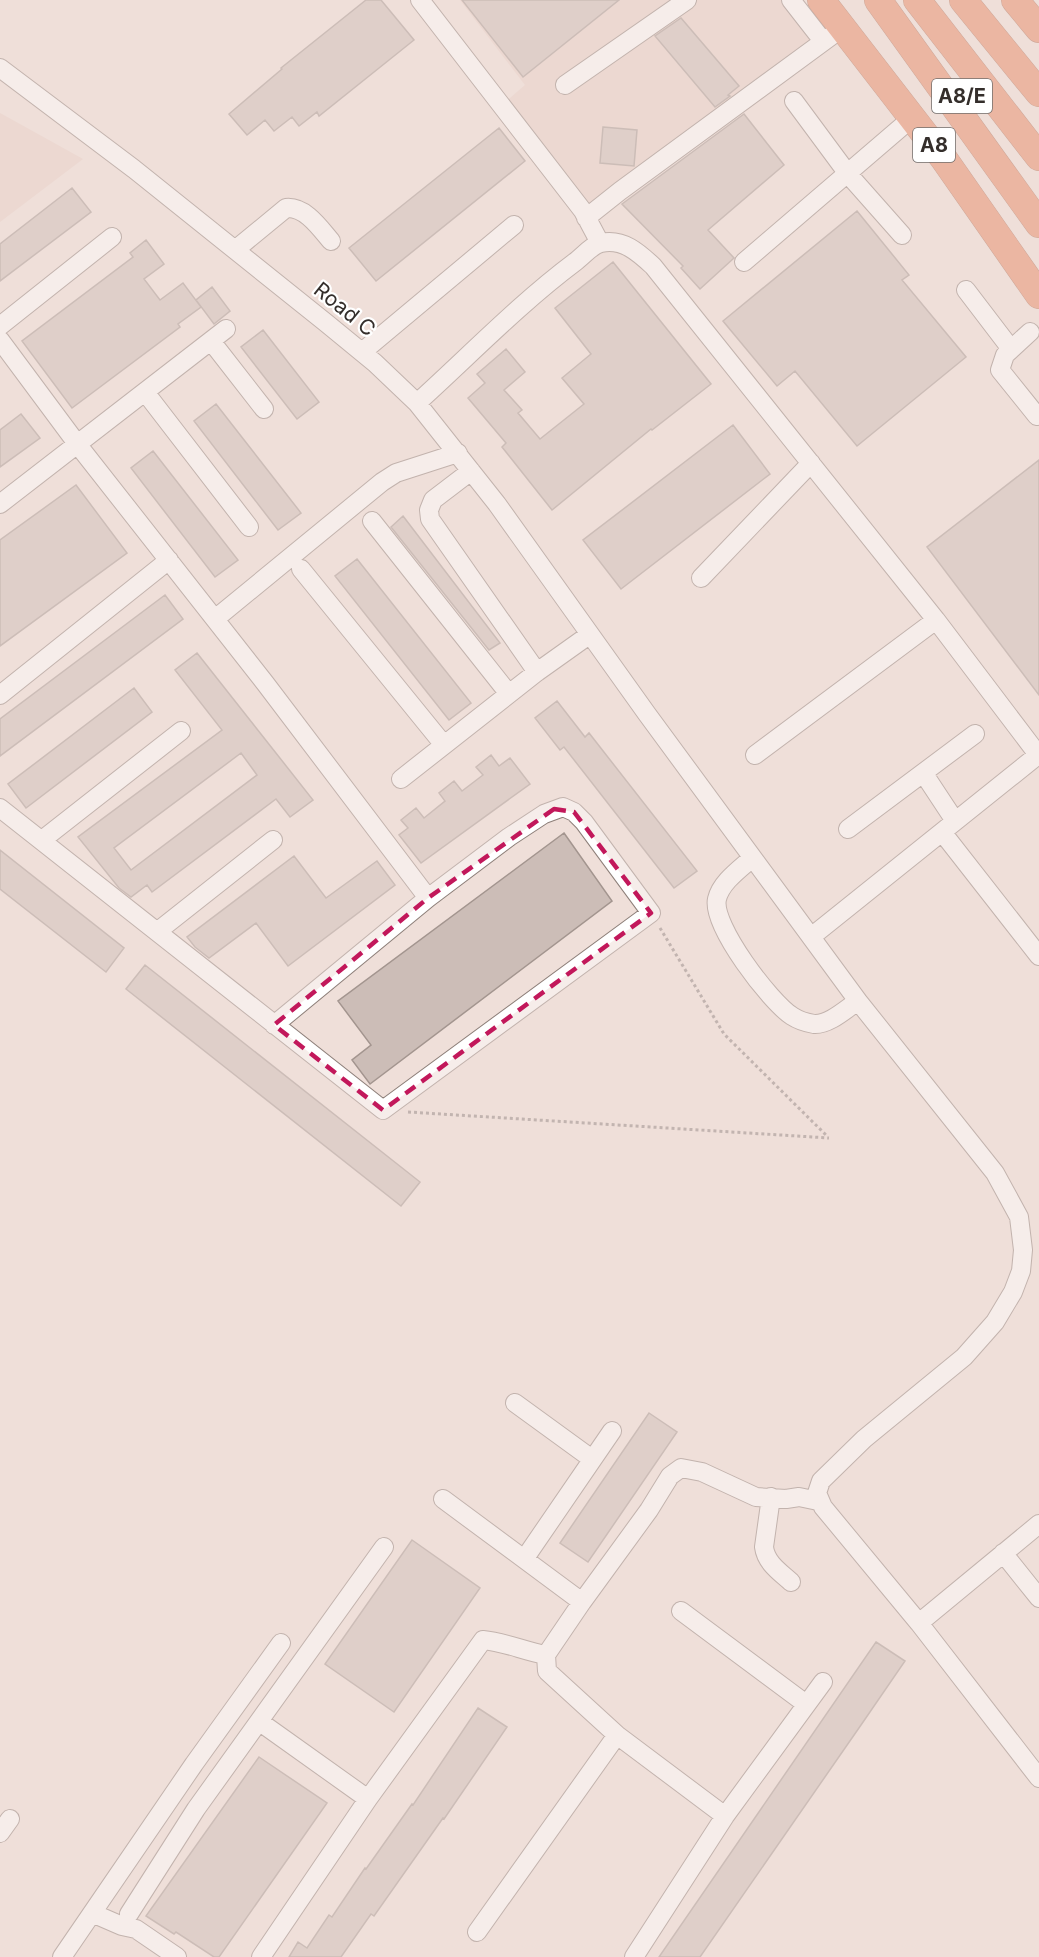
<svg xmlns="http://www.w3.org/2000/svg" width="1039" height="1957" font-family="Inter,sans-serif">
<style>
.built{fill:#e8d0c7}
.building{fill:#ccbdb7;stroke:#a3958f;stroke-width:1.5;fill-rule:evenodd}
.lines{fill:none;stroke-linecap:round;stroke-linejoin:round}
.minor-casing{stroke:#8d7f79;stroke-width:20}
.highway-casing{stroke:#a8674d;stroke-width:28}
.path{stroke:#8d827e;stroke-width:3;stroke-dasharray:3 3;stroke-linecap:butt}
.minor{stroke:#fff;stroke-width:18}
.highway{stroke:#e68660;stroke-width:27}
.marked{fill:none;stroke:#c2185b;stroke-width:4.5;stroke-dasharray:12 8;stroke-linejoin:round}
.labels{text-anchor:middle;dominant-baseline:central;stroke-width:4.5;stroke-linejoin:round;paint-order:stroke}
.shield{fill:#fff;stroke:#716d6b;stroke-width:1.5}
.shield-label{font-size:20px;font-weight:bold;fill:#342e2b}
.street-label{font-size:21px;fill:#342e2b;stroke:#fff}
</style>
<rect width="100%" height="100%" fill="#efdfd9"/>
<!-- built -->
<path class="built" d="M460,0H785L815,39L585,210L503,104L525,85Z
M0,113L83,159L0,222Z"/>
<!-- building -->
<path class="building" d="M366,0H381L414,40L319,116L317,112L299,126L292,117L274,131L265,120L247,135L229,114L282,69L281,68Z
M462,0H619L523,77Z
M681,18L739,86L728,95L730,96L715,107L655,36Z
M744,114L784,165L708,230L734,258L700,289L681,268L683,266L622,204Z
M603,127L637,130L634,166L600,163Z
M499,128L525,161L376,281L349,248Z
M72,188L91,212L0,281V244Z
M857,211L909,275L902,280L966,357L857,446L795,371L777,386L723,321Z
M146,240L164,264L144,279L160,300L183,283L201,307L178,324L180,327L72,408L22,341L133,257L130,253Z
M613,262L711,384L652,430L651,429L552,510L502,447L506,443L468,398L485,383L477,374L506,349L525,372L504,390L522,410L518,413L540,439L584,404L562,378L591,354L555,308Z
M212,287L230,311L214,324L196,300Z
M263,330L319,402L297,419L241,347Z
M216,404L301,513L278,530L194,421Z
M21,414L40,438L0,467V430Z
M733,425L770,474L621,589L583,540Z
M153,451L238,560L215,577L131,468Z
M1039,460V695L927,547Z
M76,485L127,553L0,646V540Z
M403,516L500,643L489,650L391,527Z
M357,559L471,703L449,720L335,576Z
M165,595L183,619L0,756V719Z
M197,653L313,800L290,817L276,799L152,892L147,885L131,897L119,888L78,837L222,730L175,670ZM241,753L257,775L131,870L114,848Z
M134,688L152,712L26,808L8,784Z
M557,701L585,737L589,733L697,871L674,888L564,747L560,750L535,718Z
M491,755L499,766L510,758L530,784L421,863L399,835L408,828L401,820L416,808L424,818L445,801L439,793L454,781L462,791L483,775L476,767Z
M564,833L612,901L370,1084L352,1060L371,1045L338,1001Z
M0,850L124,948L106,972L0,889Z
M294,856L326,898L377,861L395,885L288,966L256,923L209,958L195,947L187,937Z
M145,965L420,1182L401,1206L126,989Z
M649,1413L677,1432L588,1562L560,1543Z
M412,1540L480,1588L394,1712L325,1664Z
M876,1642L905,1661L861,1725L700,1957H659Z
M478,1708L507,1727L444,1819L443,1818L374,1916L371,1914L341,1957H289L298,1942L307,1948L329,1915L332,1917L365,1868L366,1869L412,1804L413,1805Z
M259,1757L327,1803L219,1957H214L176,1932L174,1934L146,1916Z"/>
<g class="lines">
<!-- minor casing -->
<g class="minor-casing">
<path id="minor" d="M420,0L583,211L600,243
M791,0L823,41
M0,68L134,169L325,322L375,363L417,403L497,504L647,714L858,1001L995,1173L1019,1217L1023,1250L1021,1271L1013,1292L995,1322L964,1357L864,1439L821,1481L817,1493L823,1507L919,1623L1039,1778
M565,85L687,0
M794,101L848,174L902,235
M586,218L620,191L842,28
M235,250L286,208C305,206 320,228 331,241
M744,262L913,117
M966,290L1011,349
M0,326L112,237
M1030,332L1005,355L1000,370L1037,416
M0,340L78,445L265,683L428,898L274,1025
M211,341L264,409
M362,352L514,225
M145,392L249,527
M417,403C469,356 519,304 575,262C583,256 592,245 601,243C623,238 639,253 653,266L936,620L1039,756
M471,471L433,500L429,510L430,519L537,672
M0,504L226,329
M372,521L509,694
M301,569L444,745
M701,578L811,463
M215,619L382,482L396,473L458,453
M0,695L169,560
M755,755L936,620
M924,774L955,821
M401,779L537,672L589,635
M0,808L383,1110L651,913L584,822L574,812L563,807L544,814L509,837L428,898
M848,829L975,734
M942,832L1039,956
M42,840L181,731
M752,858C740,869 721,882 717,899C711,925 771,1003 792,1016C798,1020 808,1023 814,1024C829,1025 846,1009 858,1001
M158,931L273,840
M811,937L1038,755
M515,1403L592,1459
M771,1497L764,1547C766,1563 780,1572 791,1582
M443,1499L582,1602
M1003,1553L1039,1598
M525,1558L612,1431
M681,1611L806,1704
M919,1623L1039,1524
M260,1722L368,1799
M725,1816L617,1735L547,1671L546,1655L582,1602L649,1510L670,1476L681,1468L702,1472L756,1497L786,1499L799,1497L818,1501
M0,1833L10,1819
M92,1913L122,1926L136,1929L177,1957
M129,1914L196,1809L384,1547
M477,1932L617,1735
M62,1957L194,1764L281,1643
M261,1957L368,1799L483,1640C505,1642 524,1651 546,1655
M634,1957L725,1816L823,1682"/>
</g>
<!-- highway casing -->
<g class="highway-casing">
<path id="highway" d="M821,0L944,159L1039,295
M878,0L1039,224
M917,0L1039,157
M963,0L1039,93
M1015,0L1039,29"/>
</g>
<!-- path -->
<path class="path" d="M660,928L724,1034L827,1136
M408,1112L829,1138"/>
<!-- minor -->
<use href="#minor" class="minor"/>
<!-- highway -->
<use href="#highway" class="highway"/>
</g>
<!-- marked area -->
<path d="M0 0H1039V1957H0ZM554,809L574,812L651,913L383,1110L274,1025L428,898Z" fill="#efdfd9" fill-opacity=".55" fill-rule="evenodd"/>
<path class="marked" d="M554,809L574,812L651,913L383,1110L274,1025L428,898Z"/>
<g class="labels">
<!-- shield labels -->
<g class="shield">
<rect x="932" y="79" width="60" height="34" rx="4.5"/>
<rect x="913" y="128" width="42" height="34" rx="4.5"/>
</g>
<g class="shield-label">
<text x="962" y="96">A8/E</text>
<text x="934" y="145">A8</text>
</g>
<!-- street labels -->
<g class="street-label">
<text transform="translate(345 309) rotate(39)">Road C</text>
</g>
</g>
</svg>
